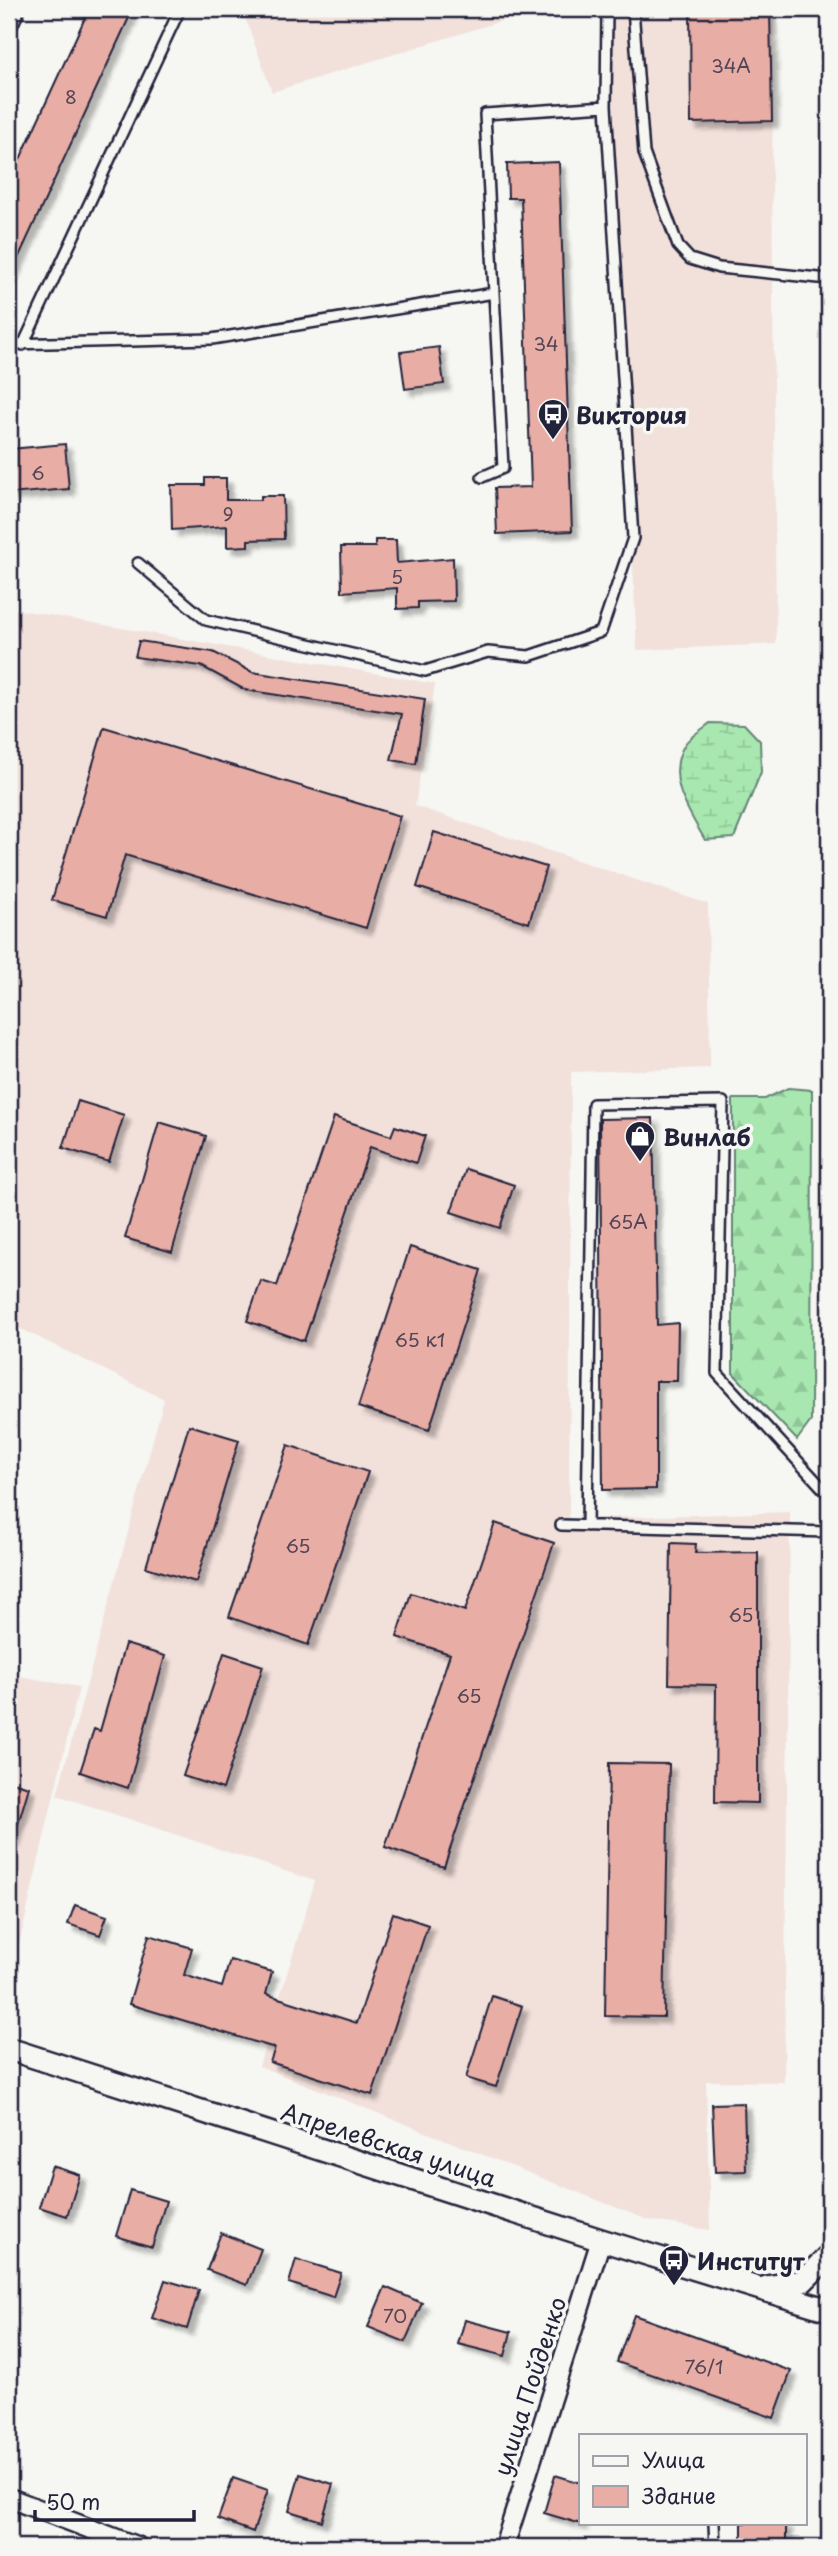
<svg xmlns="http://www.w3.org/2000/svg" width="838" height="2556" font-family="'Playpen Sans',sans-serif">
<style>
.built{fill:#f2e0db}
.forest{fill:url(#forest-firs);stroke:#658576;stroke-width:2}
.wetland{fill:url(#wetland-marsh);stroke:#658576;stroke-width:2}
.building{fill:#e8aea6;stroke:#22223b;stroke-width:2;filter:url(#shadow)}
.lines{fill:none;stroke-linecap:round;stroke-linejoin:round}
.service-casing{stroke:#22223b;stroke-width:14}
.minor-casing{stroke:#22223b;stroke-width:23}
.tertiary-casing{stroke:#22223b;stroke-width:26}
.service{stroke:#f6f6f2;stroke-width:9}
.minor{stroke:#f6f6f2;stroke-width:18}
.tertiary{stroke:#f6f6f2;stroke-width:21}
.labels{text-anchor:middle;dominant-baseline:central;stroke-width:7;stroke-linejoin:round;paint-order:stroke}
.number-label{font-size:19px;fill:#544556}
.poi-label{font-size:23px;font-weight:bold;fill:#22223b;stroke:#f6f6f2;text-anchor:start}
.street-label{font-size:23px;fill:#22223b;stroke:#f6f6f2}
</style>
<defs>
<pattern id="forest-firs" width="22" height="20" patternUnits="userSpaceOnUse" patternTransform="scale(1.75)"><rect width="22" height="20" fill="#a8e8b0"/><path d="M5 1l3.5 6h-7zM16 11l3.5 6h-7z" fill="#90c798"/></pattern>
<pattern id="wetland-marsh" width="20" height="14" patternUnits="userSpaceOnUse" patternTransform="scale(1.75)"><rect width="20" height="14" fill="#a8e8b0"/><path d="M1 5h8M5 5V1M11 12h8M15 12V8" fill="none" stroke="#90c798"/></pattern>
<filter id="shadow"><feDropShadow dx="6" dy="6" stdDeviation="2" flood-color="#0004"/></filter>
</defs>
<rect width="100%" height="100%" fill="#f6f6f2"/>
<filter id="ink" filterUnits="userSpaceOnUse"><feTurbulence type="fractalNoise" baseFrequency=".0143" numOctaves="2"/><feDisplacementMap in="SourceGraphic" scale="14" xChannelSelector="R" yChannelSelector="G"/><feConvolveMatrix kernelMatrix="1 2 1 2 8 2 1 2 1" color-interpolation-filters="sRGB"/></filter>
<g filter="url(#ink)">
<!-- built -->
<path class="built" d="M242,9H540L272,92Z
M607,9H774L772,168L776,644L637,650Z
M9,608L435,684L415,806L708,904L710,1068L571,1072L569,1519L790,1512L784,2082L706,2081L710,2230L648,2220L259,2066L315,1881L57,1795L164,1399L9,1323Z
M9,1674L79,1687L10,1983H9Z"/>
<!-- forest -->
<path class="forest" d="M788,1088L812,1090L811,1421L797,1440L733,1373V1099H765Z"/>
<!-- wetland -->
<path class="wetland" d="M710,723L744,724L760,741L761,772L734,838L705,840C689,812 664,777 685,744C690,736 703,729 710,723Z"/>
<!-- building -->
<path class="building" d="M89,9H133L9,278V183Z
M690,9H770L772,121L691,123Z
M559,162L572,531L497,534L495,488L531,487L521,198H508L507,164Z
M439,347L444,384L405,389L400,352Z
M65,444L69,489L9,494L10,449Z
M205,478H226V500H261V496H283L284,539L248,540V546L227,547V526L172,530L171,485H205Z
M375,540H396L397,563L453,558L454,601L418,602V608L397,609V588L342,592L341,547H375Z
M139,641L213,652L252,672L425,699L416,764L391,760L402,714L245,690L201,666L135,657Z
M104,727L400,816L366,928L125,855L107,916L52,900Z
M434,832L546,867L529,923L417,887Z
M78,1101L124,1115L109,1162L63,1148Z
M334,1117L391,1136L395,1126L425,1136L416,1163L370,1147L304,1341L247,1321L261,1281L277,1286Z
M653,1118L657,1325L678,1323L677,1381H656V1489L603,1490L600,1119Z
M159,1122L206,1136L172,1252L125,1238Z
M466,1169L514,1185L500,1228L451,1212Z
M410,1247L481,1270L429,1430L358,1407Z
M189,1425L239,1440L196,1582L146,1567Z
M288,1445L368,1472L308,1645L229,1617Z
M495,1523L554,1543L444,1867L385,1847L450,1654L397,1637L411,1593L465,1611Z
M671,1543L696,1544L695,1553L758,1552V1803L715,1802L716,1685L669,1684Z
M125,1644L165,1656L128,1788L80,1772L94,1729L100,1731Z
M224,1653L263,1666L223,1789L183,1776Z
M609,1763L669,1764L664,2017L605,2016Z
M9,1781L29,1787L13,1841L9,1840Z
M75,1905L107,1916L100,1935L68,1924Z
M393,1913L428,1925L372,2095L270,2062L275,2048L129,2004L149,1935L192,1948L184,1975L222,1987L230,1960L272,1972L266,1994L357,2023Z
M492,1996L522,2006L496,2087L466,2078Z
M744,2103L746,2171L715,2172L712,2104Z
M52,2166L80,2175L67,2216L39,2207Z
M130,2190L166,2201L152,2247L116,2236Z
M221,2233L261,2249L247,2285L207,2270Z
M296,2259L341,2273L333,2297L289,2283Z
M165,2280L199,2290L187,2329L152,2318Z
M385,2287L422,2303L405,2342L368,2327Z
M634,2315L791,2371L774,2418L617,2362Z
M465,2320L511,2332L505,2356L458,2344Z
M300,2474L333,2484L322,2521L289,2511Z
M555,2475L581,2483V2524L544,2513Z
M233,2478L268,2490L253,2532L218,2519Z
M742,2523H786V2547H742Z"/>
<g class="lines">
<!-- service casing -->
<g class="service-casing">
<path id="service" d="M633,9L644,153L678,246L690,259L719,268L829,279
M9,32L20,9
M606,106L607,9
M9,344L212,339L494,293L485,114L606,106L633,538L601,632L529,656L488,652L425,671L206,620L138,563
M23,345L180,9
M482,477L503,468L494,293
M561,1525L829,1532
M587,1526L593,1104L723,1102L717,1373L829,1495
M714,2523L715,2547"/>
</g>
<!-- minor casing -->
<g class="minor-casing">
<path id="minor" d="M9,2498L138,2547
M504,2547L601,2240"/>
</g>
<!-- tertiary casing -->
<g class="tertiary-casing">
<path id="tertiary" d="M9,2049L601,2240L829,2310
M766,2287L803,2281L829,2255"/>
</g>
<!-- service -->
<use href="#service" class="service"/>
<!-- minor -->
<use href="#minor" class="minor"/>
<!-- tertiary -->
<use href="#tertiary" class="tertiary"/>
</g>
</g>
<!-- icons -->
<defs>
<g id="bus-pin" transform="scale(1.575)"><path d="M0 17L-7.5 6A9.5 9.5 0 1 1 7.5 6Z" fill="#22223b" stroke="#f6f6f2"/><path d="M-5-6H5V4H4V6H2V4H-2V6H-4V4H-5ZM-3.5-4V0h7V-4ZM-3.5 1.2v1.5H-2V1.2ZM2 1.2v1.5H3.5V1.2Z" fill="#fff"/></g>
<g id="shop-pin" transform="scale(1.575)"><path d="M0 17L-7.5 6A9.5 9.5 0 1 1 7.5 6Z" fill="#22223b" stroke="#f6f6f2"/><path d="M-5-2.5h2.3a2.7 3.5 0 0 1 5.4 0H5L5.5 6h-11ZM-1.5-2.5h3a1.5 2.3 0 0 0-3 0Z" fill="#fff"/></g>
</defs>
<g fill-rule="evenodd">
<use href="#bus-pin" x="553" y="414"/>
<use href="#shop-pin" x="640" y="1136"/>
<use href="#bus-pin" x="674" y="2260"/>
</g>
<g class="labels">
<!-- number labels -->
<g class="number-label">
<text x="731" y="65">34А</text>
<text x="71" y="96">8</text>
<text x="546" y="343">34</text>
<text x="38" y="472">6</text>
<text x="228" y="513">9</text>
<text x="397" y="576">5</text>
<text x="628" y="1221">65А</text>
<text x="420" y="1339">65 к1</text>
<text x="298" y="1545">65</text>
<text x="741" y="1614">65</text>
<text x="469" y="1695">65</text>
<text x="395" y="2315">70</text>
<text x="704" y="2366">76/1</text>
</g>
<!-- poi labels -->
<g class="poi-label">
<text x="576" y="414">Виктория</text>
<text x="663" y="1136">Винлаб</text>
<text x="697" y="2260">Институт</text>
</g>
<!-- street labels -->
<g class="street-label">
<text transform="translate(389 2144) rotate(18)">Апрелевская улица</text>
<text transform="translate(529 2386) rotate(-72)">улица Пойденко</text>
</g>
</g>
<!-- margin -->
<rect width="838" height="2556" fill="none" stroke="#f6f6f2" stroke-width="35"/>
<rect x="18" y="18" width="803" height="2521" fill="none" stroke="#22223b" stroke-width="2.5" filter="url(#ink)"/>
<!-- legend -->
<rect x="579" y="2434" width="228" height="91" fill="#f6f6f2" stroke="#a1a1a9" stroke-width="2"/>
<rect x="593" y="2456" width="35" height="10" fill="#f6f6f2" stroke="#a1a1a9" stroke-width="2"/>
<text x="642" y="2468" font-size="21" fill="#22223b">Улица</text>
<rect x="593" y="2486" width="35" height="21" fill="#e8aea6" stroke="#a1a1a9" stroke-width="2"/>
<text x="642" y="2504" font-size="21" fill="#22223b">Здание</text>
<!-- scale -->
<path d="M35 2510v10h159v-10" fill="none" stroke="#22223b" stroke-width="3.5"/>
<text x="46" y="2510" font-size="21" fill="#22223b" stroke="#f6f6f2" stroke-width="5" paint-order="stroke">50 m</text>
</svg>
